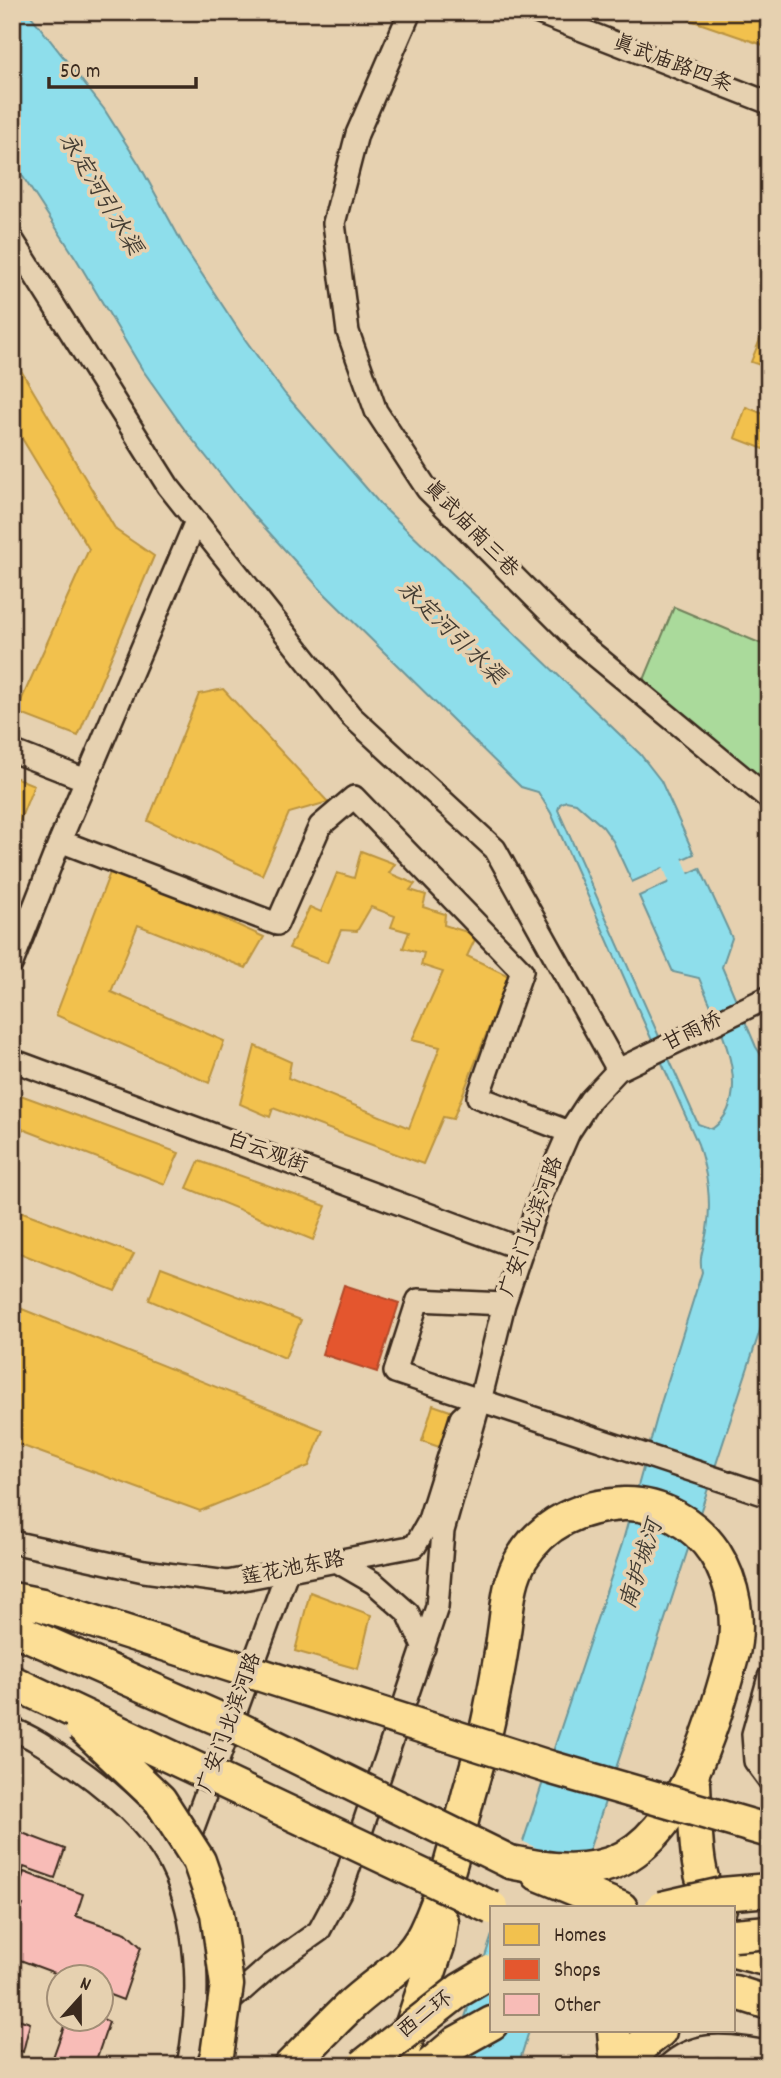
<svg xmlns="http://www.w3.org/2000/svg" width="781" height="2078" font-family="Dekko,'LXGW WenKai TC',sans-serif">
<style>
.green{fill:#aada9b;stroke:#72825c;stroke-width:2}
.water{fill:#8edeeb;stroke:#6d9699;stroke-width:2}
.pier{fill:#e6d1b0}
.homes{fill:#f2c14e;stroke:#bb9440;stroke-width:2}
.shops{fill:#e4572e;stroke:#b14a29;stroke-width:2}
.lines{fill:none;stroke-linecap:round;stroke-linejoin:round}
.canal{stroke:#8edeeb;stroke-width:21}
.building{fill:#f8bcb7;stroke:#3b2a1e;stroke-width:2}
.minor-casing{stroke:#3b2a1e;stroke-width:26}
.highway-casing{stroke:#3b2a1e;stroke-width:37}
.minor{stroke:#e6d1b0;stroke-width:21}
.highway{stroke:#fcde96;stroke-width:32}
.highway-bridge-casing{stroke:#3b2a1e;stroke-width:37;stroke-linecap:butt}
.highway-bridge{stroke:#fcde96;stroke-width:32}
.labels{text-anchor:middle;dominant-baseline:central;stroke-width:7;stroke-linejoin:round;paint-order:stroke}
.street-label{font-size:21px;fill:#3b2a1e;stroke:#e6d1b0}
.water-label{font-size:23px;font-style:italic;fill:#433c32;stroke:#e6d1b0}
</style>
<rect width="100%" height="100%" fill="#e6d1b0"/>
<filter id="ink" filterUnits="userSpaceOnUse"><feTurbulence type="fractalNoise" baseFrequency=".0143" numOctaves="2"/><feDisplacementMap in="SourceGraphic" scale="14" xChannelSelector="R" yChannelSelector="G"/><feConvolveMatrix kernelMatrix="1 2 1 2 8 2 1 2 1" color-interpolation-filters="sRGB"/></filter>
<g filter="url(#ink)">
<!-- green -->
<path class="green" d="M674,607L769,647V799L639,692Z"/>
<!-- water -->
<path class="water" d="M12,12H28L104,109L139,164L186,250L244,338L285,394L380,504L640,754L661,781L694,854L632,882L613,841L603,827L576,803L566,801L560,804L558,810L698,1124L712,1129C759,1095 715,1018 699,978L673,972L639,896L700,868L732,938L722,967L756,1047L762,1056L769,1061V1303L570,1908H501L622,1544L661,1403L702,1272C698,1257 705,1245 707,1230C712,1199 707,1173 698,1144L551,813L538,792L521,787L322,591L247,508L185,430L142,369L77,260L12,160Z
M492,1935V2031H529L518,2066H449Z"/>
<!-- pier -->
<path class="pier" d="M520,1840L585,1871L573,1908H498Z"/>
<!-- homes -->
<path class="homes" d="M667,12H769V47Z
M769,317V368L751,362Z
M13,357L116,530L154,556L78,736L16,712L89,549L12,422Z
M746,407L769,416V451L735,438Z
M223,689L328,802L289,813L262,875L148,821L199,694Z
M12,776L34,785L12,840Z
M361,851L395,864L389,873L415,884L410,890L426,895L423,907L445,914L444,925L477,935L467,956L509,976L453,1119L443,1117L423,1164L273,1108L270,1117L240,1104L255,1046L291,1062L288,1078L409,1128L440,1047L412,1040L443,972L421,965L424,953L403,948L409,932L391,927L395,916L371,907L357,931L341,930L327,963L289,948L310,907L321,912L337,873L354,878Z
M111,870L126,874L264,937L246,968L138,925L111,992L224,1041L209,1083L56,1015Z
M15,1093L179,1153L165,1184L12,1125V1100Z
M199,1161L326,1206L313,1240L187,1188Z
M12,1208L134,1254L115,1291L12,1250Z
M161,1267L301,1320L285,1358L149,1300Z
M12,1305L323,1430L309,1466L200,1511L12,1442Z
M433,1405L453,1412L442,1448L422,1441Z
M310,1592L371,1615L358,1669L295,1651Z"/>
<!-- shops -->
<path class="shops" d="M344,1285L399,1303L377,1372L322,1354Z"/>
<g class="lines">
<!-- canal -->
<path class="canal" d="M663,838L689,903"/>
</g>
<!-- building -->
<path class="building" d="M17,1831L65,1849L55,1878L24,1867L19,1882L12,1880V1842Z
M24,1872L83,1894L76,1916L126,1933L141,1947L123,2000L102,1992V1976H63L12,1957V1933L23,1905L15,1902Z
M12,2017L30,2023L23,2052L12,2048Z
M67,2018H101L109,2022L94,2066H50Z"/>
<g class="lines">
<!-- minor casing -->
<g class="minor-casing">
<path id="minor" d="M410,12L357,134L334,223L348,332L376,411L427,489L579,642L769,799
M536,12L769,103
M12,239L168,486L351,716L495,849L618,1070
M12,751L86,780
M60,841L277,924L320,826L354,797L522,971L478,1097L569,1132
M12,963L60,841L196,521
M12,1060L522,1249
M504,1304L418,1300L395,1372L769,1496
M12,1542L144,1571L227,1582L415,1546L428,1523L461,1418L471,1409
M336,1561L374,1583L408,1613L424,1648
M769,1677L753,1734L755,1761L769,1780
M12,1729C36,1738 55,1753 76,1767C114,1794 158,1832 176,1876C200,1934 200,2005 188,2066
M185,1850L287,1572
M195,2032L271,1965L319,1931L342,1888L437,1607L443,1531L480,1401L504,1304L538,1203L569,1132L590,1100L618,1070L769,997
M668,2066C699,2037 731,2047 769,2052"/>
</g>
<!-- highway casing -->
<g class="highway-casing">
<path id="highway" d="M694,1784C696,1815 692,1890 720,1908
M538,1874L621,1908
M734,1951L769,1960
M734,1992L769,2003
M614,2031L617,2066
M290,2066C310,2046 329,2026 349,2007C375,1982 409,1966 425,1932C446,1889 457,1840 469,1793C477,1765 486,1736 491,1707C496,1682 501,1657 504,1632C508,1606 508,1581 522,1558C544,1522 582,1506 624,1504C660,1503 695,1523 715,1553C734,1583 741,1623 732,1657C713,1725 679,1851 598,1867C567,1873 541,1868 510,1862
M398,2066L439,1943L442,1922
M429,2066L456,2043L492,2023
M625,2066L643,2044L660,2031"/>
</g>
<!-- minor -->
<use href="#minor" class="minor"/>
<!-- highway -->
<use href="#highway" class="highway"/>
<!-- highway-bridge casing -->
<g class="highway-bridge-casing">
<path id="highway-bridge" d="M12,1599L42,1605L552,1768L769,1831
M12,1628L215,1717L510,1862
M12,1682L492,1908
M82,1726L160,1800L199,1861L217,1913L227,1985L217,2055L213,2066
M661,1908L722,1894L769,1890
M734,1935L769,1932
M363,2066L460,1990L492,1971"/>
</g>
<!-- highway-bridge -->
<use href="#highway-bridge" class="highway-bridge"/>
</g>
</g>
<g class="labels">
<!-- street labels -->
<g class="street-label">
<text transform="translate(672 65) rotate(21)">真武庙路四条</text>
<text transform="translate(470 530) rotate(46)">真武庙南三巷</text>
<text transform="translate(693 1033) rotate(-26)">甘雨桥</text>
<text transform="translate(267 1154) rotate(20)">白云观街</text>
<text transform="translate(533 1227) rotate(-70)">广安门北滨河路</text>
<text transform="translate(293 1570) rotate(-11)">莲花池东路</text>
<text transform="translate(231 1723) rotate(-70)">广安门北滨河路</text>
<text transform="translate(426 2016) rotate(-38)">西二环</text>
</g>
<!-- water labels -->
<g class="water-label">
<text transform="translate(99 195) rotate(59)">永定河引水渠</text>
<text transform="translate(450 634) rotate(44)">永定河引水渠</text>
<text transform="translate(643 1565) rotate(-72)">南护城河</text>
</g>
</g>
<!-- margin -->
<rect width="781" height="2078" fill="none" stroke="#e6d1b0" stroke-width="42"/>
<rect x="21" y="21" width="739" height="2036" fill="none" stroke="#3b2a1e" stroke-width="2.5" filter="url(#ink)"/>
<!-- legend -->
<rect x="490" y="1906" width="245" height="126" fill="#e6d1b0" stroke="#a28e76" stroke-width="2"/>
<rect x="504" y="1924" width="35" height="21" fill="#f2c14e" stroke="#a28e76" stroke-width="2"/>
<text x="554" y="1941" font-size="21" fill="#3b2a1e">Homes</text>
<rect x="504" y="1959" width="35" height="21" fill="#e4572e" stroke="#a28e76" stroke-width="2"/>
<text x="554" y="1976" font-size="21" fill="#3b2a1e">Shops</text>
<rect x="504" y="1994" width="35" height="21" fill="#f8bcb7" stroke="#a28e76" stroke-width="2"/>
<text x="554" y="2011" font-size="21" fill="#3b2a1e">Other</text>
<!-- north arrow -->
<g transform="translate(80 1998) rotate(21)"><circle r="33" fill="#e6d1b0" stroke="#a28e76" stroke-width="2"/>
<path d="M0-5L12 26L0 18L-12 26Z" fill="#3b2a1e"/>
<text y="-10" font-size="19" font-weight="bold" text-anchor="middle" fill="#3b2a1e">N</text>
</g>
<!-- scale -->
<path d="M49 77v10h147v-10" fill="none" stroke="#3b2a1e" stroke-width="3.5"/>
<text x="60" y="77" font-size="21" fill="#3b2a1e" stroke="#e6d1b0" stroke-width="5" paint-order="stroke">50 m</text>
</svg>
